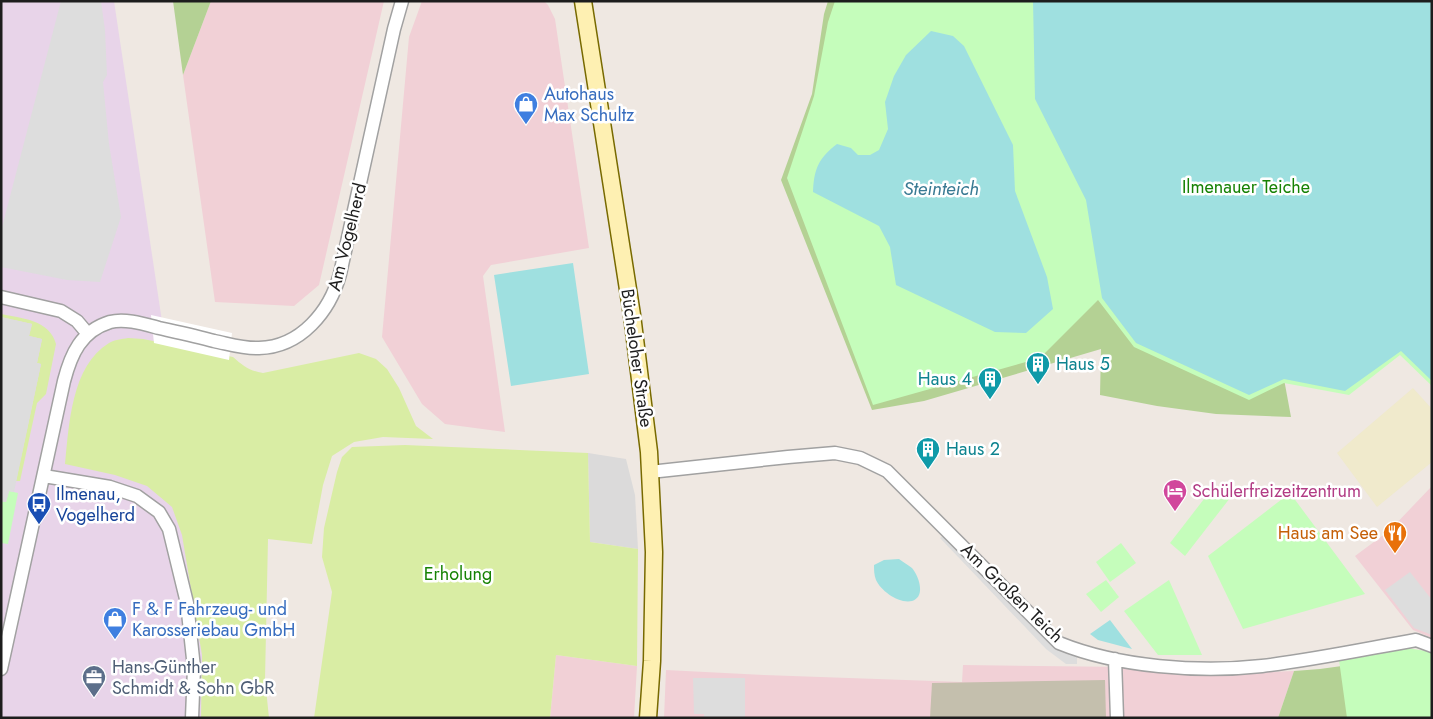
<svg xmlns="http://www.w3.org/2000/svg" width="1433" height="719" font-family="Jost,sans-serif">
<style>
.residential{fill:#dbdada}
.commercial{fill:#f1d0d6}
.industrial{fill:#e8d4e9}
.construction{fill:#c4bfad}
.farmland{fill:#f0eacc}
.grass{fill:#d9eda4}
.forest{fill:#b4d194}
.park{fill:#c5fdbb}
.parking{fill:#ddd}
.water{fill:#9fe0e0}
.pier{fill:#fff}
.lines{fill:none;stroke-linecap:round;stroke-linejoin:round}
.minor-casing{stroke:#a1a1a1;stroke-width:15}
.secondary-casing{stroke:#786a00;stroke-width:19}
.minor{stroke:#fff;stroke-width:12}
.secondary{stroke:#fef0b2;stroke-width:16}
.labels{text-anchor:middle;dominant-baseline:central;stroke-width:5;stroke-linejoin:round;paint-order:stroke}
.shop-label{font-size:18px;fill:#366cbe;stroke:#fff;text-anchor:start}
.park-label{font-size:18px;fill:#168204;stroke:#fff}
.street-label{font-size:18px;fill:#1d1d1d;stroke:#fff}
.culture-label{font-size:18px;fill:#0d838f;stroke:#fff;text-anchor:start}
.hotel-label{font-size:18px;fill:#b23c85;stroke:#fff;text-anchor:start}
.transit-label{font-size:18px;fill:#164399;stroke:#fff;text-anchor:start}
.food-label{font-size:18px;fill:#c56008;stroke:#fff;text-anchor:end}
.service-label{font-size:18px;fill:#4e5e75;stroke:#fff;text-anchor:start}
.water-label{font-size:19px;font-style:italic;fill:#397a93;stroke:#fff}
</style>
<rect width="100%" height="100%" fill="#efe8e2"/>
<!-- residential -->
<path class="residential" d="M588,453L626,459L635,495L638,549L590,542Z"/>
<!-- commercial -->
<path class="commercial" d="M211,1H384L319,285L294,306L215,302L183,75Z
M422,1H544L548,5L555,19L589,248L491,265L483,276L505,432L445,424L422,404L382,337L409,37Z
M1432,486V638L1413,630L1355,556L1390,530Z
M556,655L637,666L634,718H550Z
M963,665L1127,667L1189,675L1294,671L1278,718H664L666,670L764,675L962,682Z"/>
<!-- industrial -->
<path class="industrial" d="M1,1H114L166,348L216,718H1Z"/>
<!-- construction -->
<path class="construction" d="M1105,680L1106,718H930L932,683Z"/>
<!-- farmland -->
<path class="farmland" d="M1413,388L1432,409V462L1377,507L1337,453Z"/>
<!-- grass -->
<path class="grass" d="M1,314C21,318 50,320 56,344L46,394L37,403L20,481H16L41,364L37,363L42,339L29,336L32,324L1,317Z
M128,338L143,339L233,357C243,366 250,371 263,373L359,353L376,359L387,369L399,388L416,426L433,439L383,437L354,442L332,456L323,485L312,544L268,539L265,679L269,718H201L202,655L182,535L172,507L147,486L115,475L65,464C69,426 71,366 109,343C114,340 122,339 128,338Z
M405,445L588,453L590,542L638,549L637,666L556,655L550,718H314L332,592L322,557L324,528L337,472L342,457L352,447Z"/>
<!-- forest -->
<path class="forest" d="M173,1H211L183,75Z
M828,1H1033L1284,379L1291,417L1216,414L1157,406L1100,395L1101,349L924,401L872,410L781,180L812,94L824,14Z
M1378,661L1432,718H1278L1294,671L1320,669Z"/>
<!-- park -->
<path class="park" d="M835,1H1432V386L1400,355L1349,395L1284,383L1249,400L1134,347L1098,300L1040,358L873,405L787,178L814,96L828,22Z
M1214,486L1230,498L1185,556L1170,543Z
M9,491L18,493L8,544L1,543V501L6,502Z
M1290,493L1365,594L1243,629L1208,556Z
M1121,543L1136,563L1110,582L1096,562Z
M1106,580L1119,597L1101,612L1086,594Z
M1169,580L1202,655H1158L1124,611Z
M1407,648L1432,652V718H1347L1339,660Z"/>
<!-- parking -->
<path class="parking" d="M61,1H101L105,30L107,75L103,82L109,144L121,217L100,282L67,280L1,267V231Z
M1,317L32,324L29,336L42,339L37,363L41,364L14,492L9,491L6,502L1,501Z
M948,532L1005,588L1077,650V664H1066L1046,649L940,538Z
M1410,572L1432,600V635L1414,628L1385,590Z
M693,678H745V718H704V714H694Z"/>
<!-- water -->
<path class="water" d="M1033,1H1432V381L1401,351L1345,391L1284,379L1249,395L1136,343L1102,298L1086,200L1035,99Z
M931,31L953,36L964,46L1013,145L1015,191L1047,277L1053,309L1026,333L995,332L896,285L890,247L879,226L813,192C814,168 819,158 837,144L851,148L858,155H870L879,150L888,129L885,102L894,76L906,55Z
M573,263L589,374L511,386L494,275Z
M899,559C903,562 908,565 912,568C919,576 926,597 912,601C899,604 881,591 876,580C874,575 874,570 874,565L884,560Z
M1110,620L1132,649L1098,640L1090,634Z"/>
<!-- pier -->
<path class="pier" d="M151,315L232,333L229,360L154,343Z"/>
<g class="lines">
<!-- minor casing -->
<g class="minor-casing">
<path id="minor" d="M1,297L61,311L77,321L88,334
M650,472L788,457L835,453L860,458L887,471L1059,643C1118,667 1199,673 1262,666C1313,660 1365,649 1416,640L1432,646
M44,476L110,487L137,496L159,512L169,529L187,603L194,668L192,718
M1115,659L1117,718
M1,669L64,381C71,354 81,331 110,322C125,318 144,324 159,328C177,332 196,336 214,341C229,344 244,349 259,348C301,347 330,311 340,274L394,29L402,1"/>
</g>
<!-- secondary casing -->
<g class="secondary-casing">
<path id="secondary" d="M583,1L632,315L649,452L654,552L652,661L648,718"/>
</g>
<!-- minor -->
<use href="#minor" class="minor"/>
<!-- secondary -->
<use href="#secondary" class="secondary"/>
</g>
<!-- icons -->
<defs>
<g id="shop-pin" transform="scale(1.25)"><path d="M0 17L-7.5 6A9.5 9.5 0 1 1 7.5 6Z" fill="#3f7fe0" stroke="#fff"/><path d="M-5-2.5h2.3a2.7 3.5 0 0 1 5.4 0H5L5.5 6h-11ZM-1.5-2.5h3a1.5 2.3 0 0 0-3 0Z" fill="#fff"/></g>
<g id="building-pin" transform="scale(1.25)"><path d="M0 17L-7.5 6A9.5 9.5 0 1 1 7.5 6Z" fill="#0f9aa8" stroke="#fff"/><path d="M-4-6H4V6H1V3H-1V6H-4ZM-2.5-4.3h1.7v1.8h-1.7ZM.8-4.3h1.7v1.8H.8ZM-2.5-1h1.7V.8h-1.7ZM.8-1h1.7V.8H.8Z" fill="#fff"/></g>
<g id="hotel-pin" transform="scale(1.25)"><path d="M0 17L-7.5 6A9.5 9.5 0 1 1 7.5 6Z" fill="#d1479c" stroke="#fff"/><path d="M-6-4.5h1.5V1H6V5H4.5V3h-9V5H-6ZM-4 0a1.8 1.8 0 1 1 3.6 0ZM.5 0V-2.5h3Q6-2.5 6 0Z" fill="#fff"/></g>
<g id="bus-pin" transform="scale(1.25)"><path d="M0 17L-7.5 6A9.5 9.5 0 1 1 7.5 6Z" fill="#1a4fb4" stroke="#fff"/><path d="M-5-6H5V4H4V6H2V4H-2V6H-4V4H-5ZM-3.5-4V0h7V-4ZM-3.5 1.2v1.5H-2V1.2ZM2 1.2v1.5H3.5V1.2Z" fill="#fff"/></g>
<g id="restaurant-pin" transform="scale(1.25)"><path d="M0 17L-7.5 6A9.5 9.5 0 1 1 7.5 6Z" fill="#e8710a" stroke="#fff"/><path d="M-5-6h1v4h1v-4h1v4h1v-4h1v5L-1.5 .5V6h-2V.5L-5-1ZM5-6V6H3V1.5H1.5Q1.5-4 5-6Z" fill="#fff"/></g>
<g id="office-pin" transform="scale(1.25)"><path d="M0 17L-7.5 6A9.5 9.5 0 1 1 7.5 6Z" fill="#5c6f8a" stroke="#fff"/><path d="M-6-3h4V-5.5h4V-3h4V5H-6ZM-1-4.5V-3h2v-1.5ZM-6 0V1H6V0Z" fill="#fff"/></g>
</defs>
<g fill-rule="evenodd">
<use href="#shop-pin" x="526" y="104"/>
<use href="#building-pin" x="1038" y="364"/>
<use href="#building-pin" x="990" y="379"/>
<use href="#building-pin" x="928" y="449"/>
<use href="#hotel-pin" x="1175" y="491"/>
<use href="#bus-pin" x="39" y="504"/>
<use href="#restaurant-pin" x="1395" y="533"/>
<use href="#shop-pin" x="115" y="619"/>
<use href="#office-pin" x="94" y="677"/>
</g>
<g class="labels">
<!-- shop labels -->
<g class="shop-label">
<text x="544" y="94">Autohaus<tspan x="544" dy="21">Max Schultz</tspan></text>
<text x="132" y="609">F &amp; F Fahrzeug- und<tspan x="132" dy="21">Karosseriebau GmbH</tspan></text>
</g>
<!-- park labels -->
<g class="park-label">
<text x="1246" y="187">Ilmenauer Teiche</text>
<text x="458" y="574">Erholung</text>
</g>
<!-- street labels -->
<g class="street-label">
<text transform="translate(347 237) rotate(-76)">Am Vogelherd</text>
<text transform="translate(637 358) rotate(82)">Bücheloher Straße</text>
<text transform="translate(1012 593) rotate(44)">Am Großen Teich</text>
</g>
<!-- culture labels -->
<g class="culture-label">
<text x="1056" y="364">Haus 5</text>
<text x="972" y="379" text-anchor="end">Haus 4</text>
<text x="946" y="449">Haus 2</text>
</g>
<!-- hotel labels -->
<g class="hotel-label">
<text x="1192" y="491">Schülerfreizeitzentrum</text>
</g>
<!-- transit labels -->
<g class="transit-label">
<text x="56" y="494">Ilmenau,<tspan x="56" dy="21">Vogelherd</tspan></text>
</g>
<!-- food labels -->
<g class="food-label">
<text x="1378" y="533">Haus am See</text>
</g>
<!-- service labels -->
<g class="service-label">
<text x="112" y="667">Hans-Günther<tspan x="112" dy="21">Schmidt &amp; Sohn GbR</tspan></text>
</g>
<!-- water labels -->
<g class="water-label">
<text x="941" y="188">Steinteich</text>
</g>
</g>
<!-- border -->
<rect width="1433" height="719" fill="none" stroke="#1d1d1d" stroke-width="5"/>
</svg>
